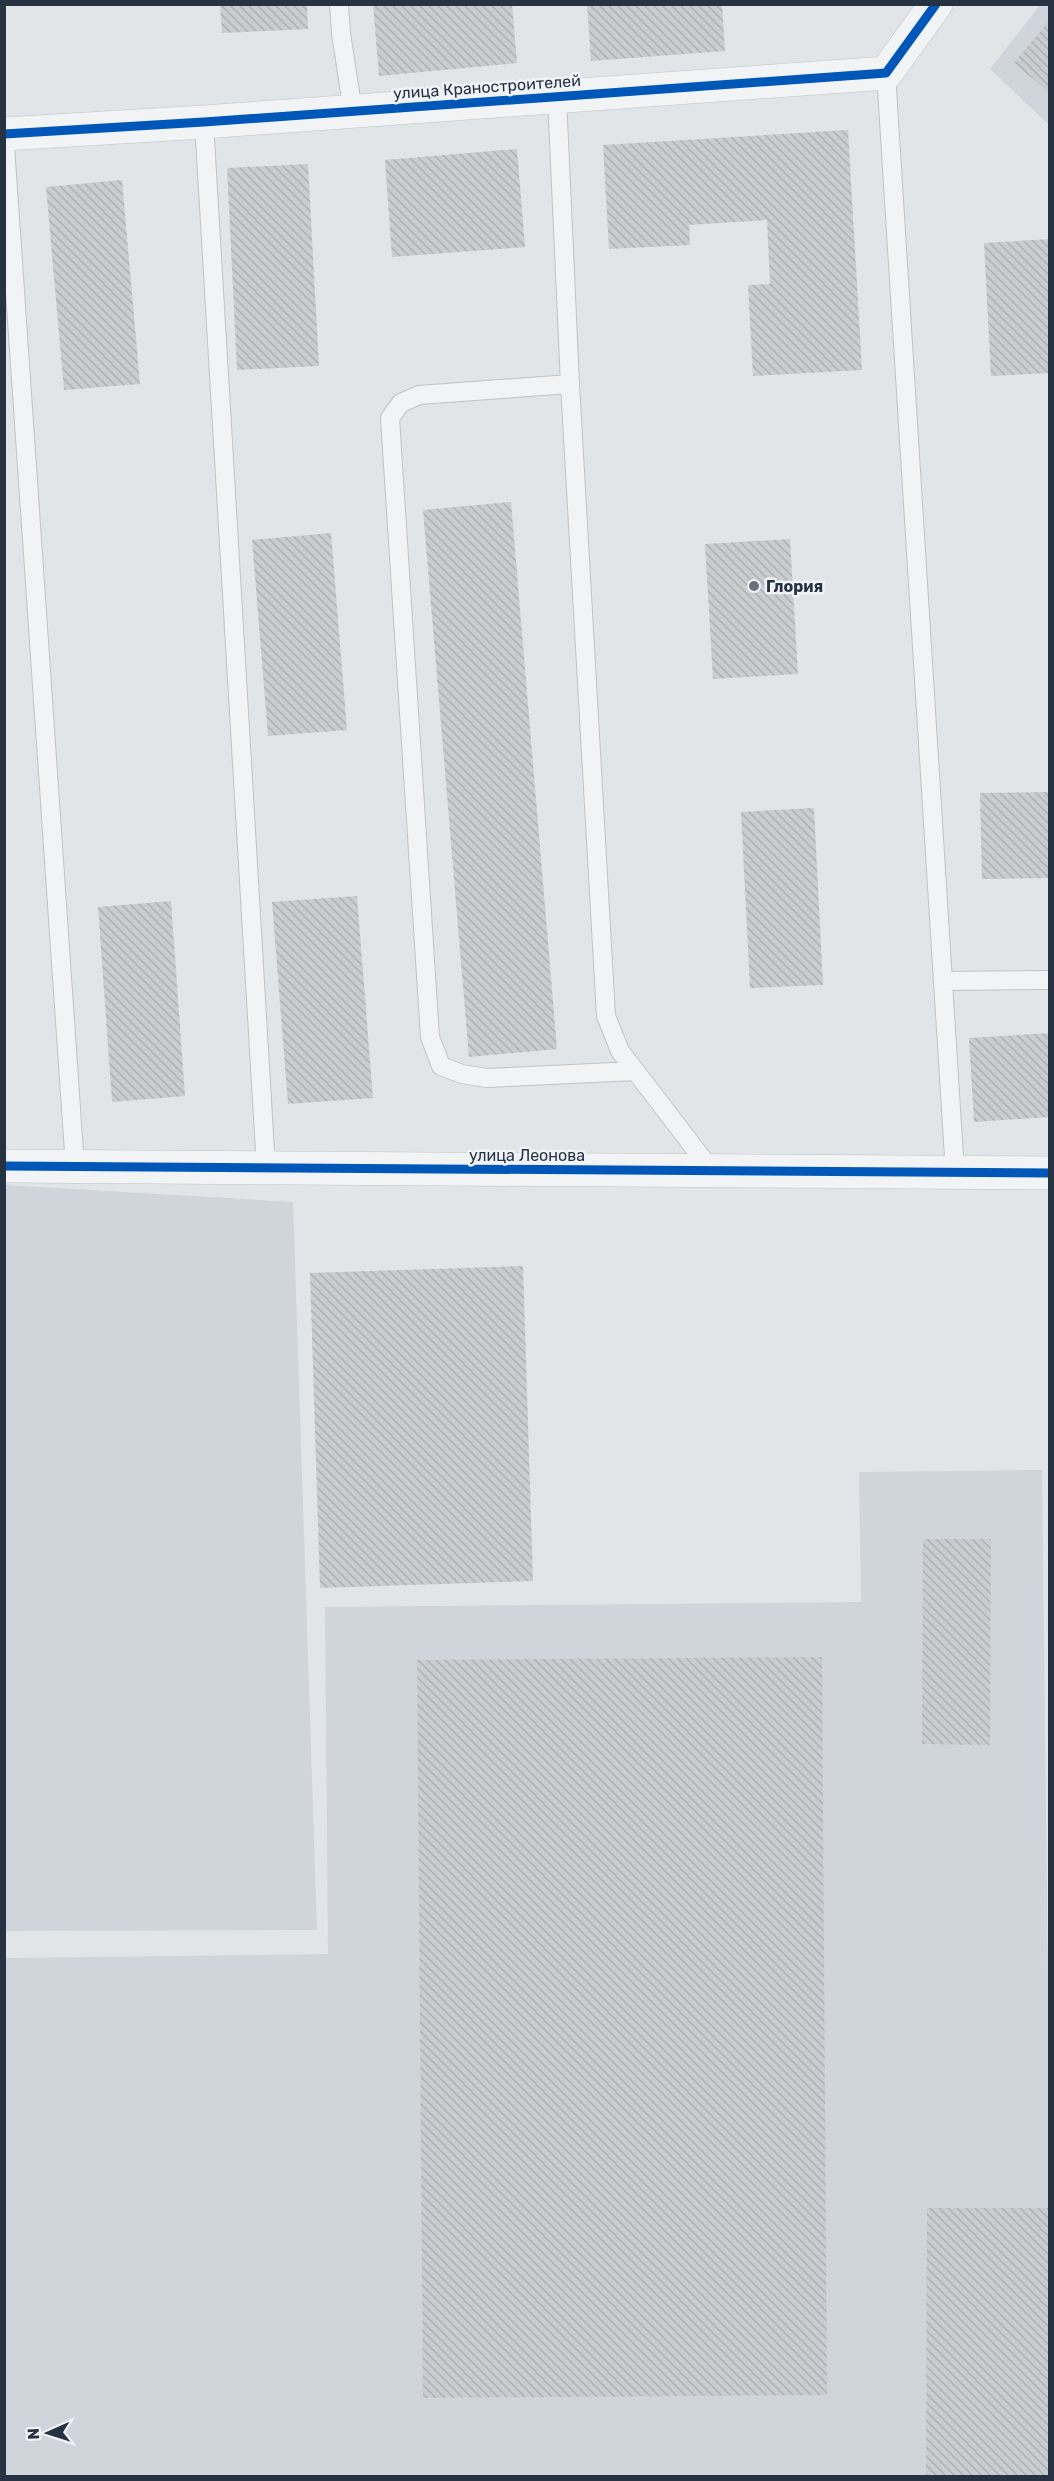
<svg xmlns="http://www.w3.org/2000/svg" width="1054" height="2481" font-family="Rubik,sans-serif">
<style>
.built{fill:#d0d4db}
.building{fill:url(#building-back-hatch)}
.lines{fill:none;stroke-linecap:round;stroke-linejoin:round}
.lane-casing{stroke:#c0c3c6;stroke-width:20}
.street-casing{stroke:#c0c3c6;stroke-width:34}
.lane{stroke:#f2f3f4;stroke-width:18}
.street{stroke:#f2f3f4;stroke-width:33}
.cycleway-casing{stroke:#f0f3f7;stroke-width:13}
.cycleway{stroke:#0057b8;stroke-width:9}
.poi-dot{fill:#68717c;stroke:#f0f3f7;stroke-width:2}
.labels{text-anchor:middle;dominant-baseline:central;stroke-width:5;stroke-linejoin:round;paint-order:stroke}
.street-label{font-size:16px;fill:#273242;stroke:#f0f3f7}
.poi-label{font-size:16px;font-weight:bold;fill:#273242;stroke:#f0f3f7;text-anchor:start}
</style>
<defs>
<pattern id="building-back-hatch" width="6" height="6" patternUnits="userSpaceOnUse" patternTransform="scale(1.5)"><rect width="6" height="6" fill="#cacdd0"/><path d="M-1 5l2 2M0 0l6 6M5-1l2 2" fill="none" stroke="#aeb0b4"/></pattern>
</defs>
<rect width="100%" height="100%" fill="#e2e5e8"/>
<!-- built -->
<path class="built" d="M1040,5H1049V125L990,69Z
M5,1185L293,1202L317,1930L5,1931Z
M1042,1470L1048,1982H1050L1049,2476H5L4,1958L328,1954L325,1607L861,1602L859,1472Z"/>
<!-- building -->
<path class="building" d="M220,4H307L308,29L222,33Z
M373,4H512L517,63L379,76Z
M587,4H722L725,51L591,61Z
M1050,20V93L1014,63Z
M848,130L862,370L753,376L748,285L770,284L767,220L689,225L690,245L609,249L603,145Z
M517,149L525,247L392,257L385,160Z
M308,164L319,366L237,370L227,168Z
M122,180L140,384L64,390L46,187Z
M1050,239V373L991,376L984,243Z
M511,502L557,1049L469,1057L423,510Z
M331,533L347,730L268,736L252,540Z
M790,539L798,674L713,679L705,544Z
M1050,792V878L982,879L980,793Z
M814,808L823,985L750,988L741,812Z
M357,896L373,1098L288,1104L272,902Z
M171,901L185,1096L112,1102L98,907Z
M1050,1033V1117L974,1122L969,1038Z
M523,1266L533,1581L320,1588L310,1273Z
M923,1539H991L990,1745L922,1744Z
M822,1657L827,2395L423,2398L417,1660Z
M927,2208H1050V2476H926Z"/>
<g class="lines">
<!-- lane casing -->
<g class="lane-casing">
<path id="lane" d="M339,4L341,33L353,112
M886,73L955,1173
M557,97L570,384L606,1016L620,1051L712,1171
M204,122L266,1168
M4,131L75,1167
M570,384L419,395L401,403L390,418L430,1037L441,1066L462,1074L487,1078L635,1071
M943,981L1050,980"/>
</g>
<!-- street casing -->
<g class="street-casing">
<path id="street" d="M4,134L204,122L886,73L936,4
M4,1166L1050,1173"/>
</g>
<!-- lane -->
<use href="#lane" class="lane"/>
<!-- street -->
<use href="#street" class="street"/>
<!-- cycleway casing -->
<g class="cycleway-casing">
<path id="cycleway" d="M4,134L204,122L886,73L936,4
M4,1166L1050,1173"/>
</g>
<!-- cycleway -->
<use href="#cycleway" class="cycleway"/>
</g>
<!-- markers -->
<circle class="poi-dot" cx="754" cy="586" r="6"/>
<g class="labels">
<!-- street labels -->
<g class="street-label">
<text transform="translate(487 87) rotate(-4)">улица Краностроителей</text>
<text x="527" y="1155">улица Леонова</text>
</g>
<!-- poi labels -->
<g class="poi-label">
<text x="766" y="586">Глория</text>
</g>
</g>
<!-- border -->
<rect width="1054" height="2481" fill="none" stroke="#273242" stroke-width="12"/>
<!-- north arrow -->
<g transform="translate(48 2433) rotate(267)" stroke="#f0f3f7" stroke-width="4.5" paint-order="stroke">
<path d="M0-4.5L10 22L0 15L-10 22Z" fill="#273242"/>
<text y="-9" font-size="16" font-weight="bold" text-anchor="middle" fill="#273242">N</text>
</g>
</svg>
